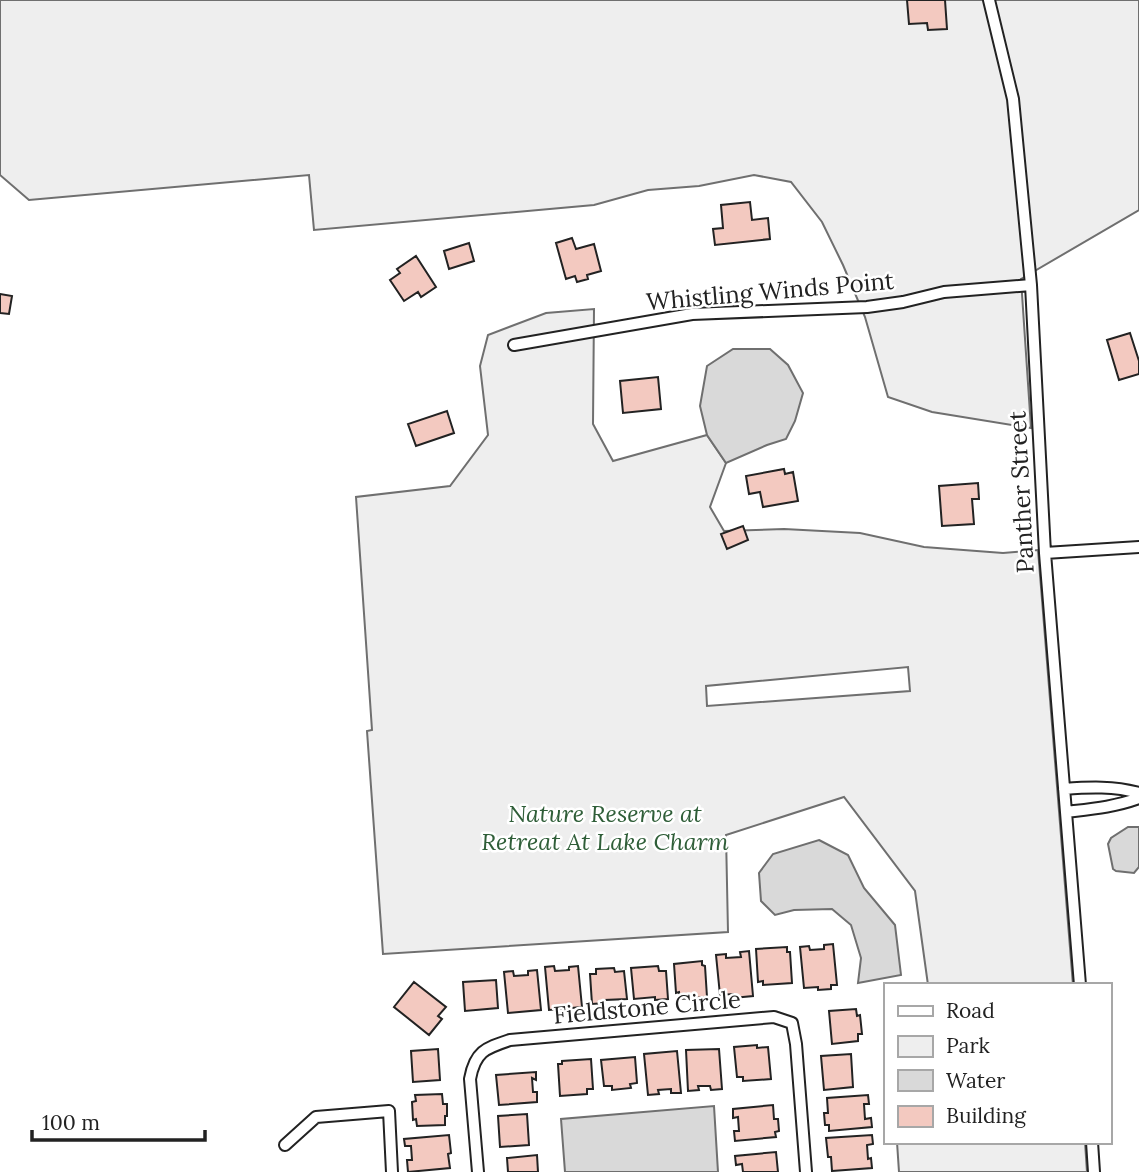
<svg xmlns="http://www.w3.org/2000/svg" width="1139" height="1172" font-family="Lora,serif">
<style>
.green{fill:#eee;stroke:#6f6f6f;stroke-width:2;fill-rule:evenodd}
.water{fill:#d9d9d9;stroke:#6f6f6f;stroke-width:2}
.building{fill:#f3c9c0;stroke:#222;stroke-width:2}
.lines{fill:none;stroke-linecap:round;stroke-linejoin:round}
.minor-casing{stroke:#222;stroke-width:14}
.minor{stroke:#fff;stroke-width:10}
.labels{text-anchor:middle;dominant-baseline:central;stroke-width:5;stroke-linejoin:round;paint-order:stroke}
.street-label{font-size:24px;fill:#222;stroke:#fff}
.park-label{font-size:24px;font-style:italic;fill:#2f5e38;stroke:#fff}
</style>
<rect width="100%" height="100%" fill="#fff"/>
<!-- green -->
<path class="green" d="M0,0H1139V210L1021,279L1031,428L932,412L888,397L865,317L843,265L822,222L791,182L754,175L699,186L648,190L594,205L314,230L309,175L29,200L0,175Z
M594,309L593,424L613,461L707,435L726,463L710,507L724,531L784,529L860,533L924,547L1003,553L1038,550L1073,985H928L915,891L844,797L726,835L728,932L383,954L367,731L372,730L356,497L450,486L488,435L480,366L488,335L546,313ZM908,667L910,691L707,706L706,686Z
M897,1142H1085L1087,1172H899Z"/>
<!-- water -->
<path class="water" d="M733,349H770L788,365L803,393L795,421L786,439L767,445L726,463L707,435L700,406L707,366Z
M1128,827H1139V867L1134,873L1116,871L1113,869L1108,844L1111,838Z
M819,840L848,855L864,888L895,925L901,975L858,983L861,958L851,925L832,909L794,910L775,915L761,901L759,873L773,854Z
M714,1106L718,1172H565L561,1119Z"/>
<!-- building -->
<path class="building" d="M907,0H945L947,29L928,30L927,23L909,24Z
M750,202L752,220L768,218L770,239L715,245L713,229L723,228L721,205Z
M572,238L576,249L594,244L601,271L587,275L588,279L577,282L575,276L566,279L556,243Z
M469,243L474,261L449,269L444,251Z
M416,256L436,287L421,297L418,292L404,301L390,280L400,273L397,269Z
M0,294L12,296L9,314L0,313Z
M1130,333L1139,361V374L1119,380L1107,340Z
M658,377L661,409L623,413L620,381Z
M447,411L454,433L416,446L408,424Z
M784,469L785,474L793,472L798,501L763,507L760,492L749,494L746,476Z
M978,483L979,499H972L974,524L942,526L939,486Z
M743,526L748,540L727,549L721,534Z
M833,944L837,985H831V989L818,990V987L804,988L800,947L809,946L810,950L824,949V945Z
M787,947V952H790L792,983L763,985V981L758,982L756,949Z
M749,951L753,996L733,998V994L720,995L716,955L726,954V958L741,957L740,952Z
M702,961V965L705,966L707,997L680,999L679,992L676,993L674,964Z
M554,966L555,971L569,970V967L578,966L582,1007L549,1010L545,967Z
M658,966L659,971H666L668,999L655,1000V997L634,999L631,968Z
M614,968L615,972L624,971L627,999L605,1000V1003L592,1004L590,974H596V969Z
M537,970L541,1010L508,1013L504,972L513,971L514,976L528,975V971Z
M496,980L498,1008L465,1011L463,982Z
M414,982L446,1007L438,1016L442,1019L429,1035L394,1007Z
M856,1009L857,1016L860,1015L862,1034H858V1041L832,1044L829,1011Z
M757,1045V1048L768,1047L771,1079L743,1081V1077H737L734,1047Z
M438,1049L440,1080L413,1082L411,1051Z
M719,1049L722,1089L711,1090L710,1086H698L699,1090L688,1091L686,1050Z
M677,1051L681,1093H671V1089L658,1090L659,1094L648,1095L644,1054Z
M851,1054L853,1087L824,1090L821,1056Z
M635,1057L637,1083L630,1084L631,1088L612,1090V1086H604L601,1060Z
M591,1059L593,1089H587V1094L560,1096L558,1064H562V1061Z
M536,1072V1080L532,1078L533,1092H537V1102L499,1105L496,1075Z
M442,1094L443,1104H447V1116H445V1125L417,1126L416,1119L413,1120L412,1102L416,1101L415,1095Z
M868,1095L869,1104H864L865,1119L871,1118L872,1127L829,1131V1125H825L824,1113H828L827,1098Z
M773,1105L774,1119H778L779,1131L775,1132L776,1137L735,1141L734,1131H739L738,1117L733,1118V1109Z
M527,1114L529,1145L500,1147L498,1116Z
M449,1135L451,1153L448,1154L450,1168L408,1172L407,1160H412L411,1146H405L404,1139Z
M872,1135L873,1144L867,1145L868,1159L871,1158L872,1168L832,1171L831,1157H828L826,1138Z
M776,1152L778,1172H743L742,1164L736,1165L735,1156Z
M537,1155L538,1172H508L507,1158Z"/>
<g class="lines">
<!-- minor casing -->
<g class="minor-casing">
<path id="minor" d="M989,0L1013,99L1031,285L1045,553L1080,985
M514,345L692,314L867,307L903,302L944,292L1031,285
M1045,553L1139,547
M1064,789C1090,787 1114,786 1139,793
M1066,812C1091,809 1115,807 1139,798
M1092,1142L1094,1172
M285,1145L316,1117L389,1111L392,1172
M478,1172L470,1079C475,1051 486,1048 510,1040L774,1017L792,1023L796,1044L806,1172"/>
</g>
<!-- minor -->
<use href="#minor" class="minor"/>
</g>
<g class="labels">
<!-- street labels -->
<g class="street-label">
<text transform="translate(770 291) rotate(-5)">Whistling Winds Point</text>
<text transform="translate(1021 492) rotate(-93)">Panther Street</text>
<text transform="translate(647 1007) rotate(-5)">Fieldstone Circle</text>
</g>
<!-- park labels -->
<g class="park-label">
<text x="605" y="813">Nature Reserve at<tspan x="605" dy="28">Retreat At Lake Charm</tspan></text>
</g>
</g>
<!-- legend -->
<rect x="884" y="983" width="228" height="161" fill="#ffffff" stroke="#a7a7a7" stroke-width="2"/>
<rect x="898" y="1006" width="35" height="10" fill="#ffffff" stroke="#a7a7a7" stroke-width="2"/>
<text x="946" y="1018" font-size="21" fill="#222222">Road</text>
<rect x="898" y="1036" width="35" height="21" fill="#eeeeee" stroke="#a7a7a7" stroke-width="2"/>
<text x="946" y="1053" font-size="21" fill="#222222">Park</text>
<rect x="898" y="1070" width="35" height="21" fill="#d9d9d9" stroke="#a7a7a7" stroke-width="2"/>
<text x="946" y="1088" font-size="21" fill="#222222">Water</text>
<rect x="898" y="1106" width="35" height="21" fill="#f3c9c0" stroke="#a7a7a7" stroke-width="2"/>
<text x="946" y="1123" font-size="21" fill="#222222">Building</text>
<!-- scale -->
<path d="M32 1130v10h173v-10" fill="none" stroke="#222222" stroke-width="3.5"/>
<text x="42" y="1130" font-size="21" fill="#222222" stroke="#ffffff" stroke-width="5" paint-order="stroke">100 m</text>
</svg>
